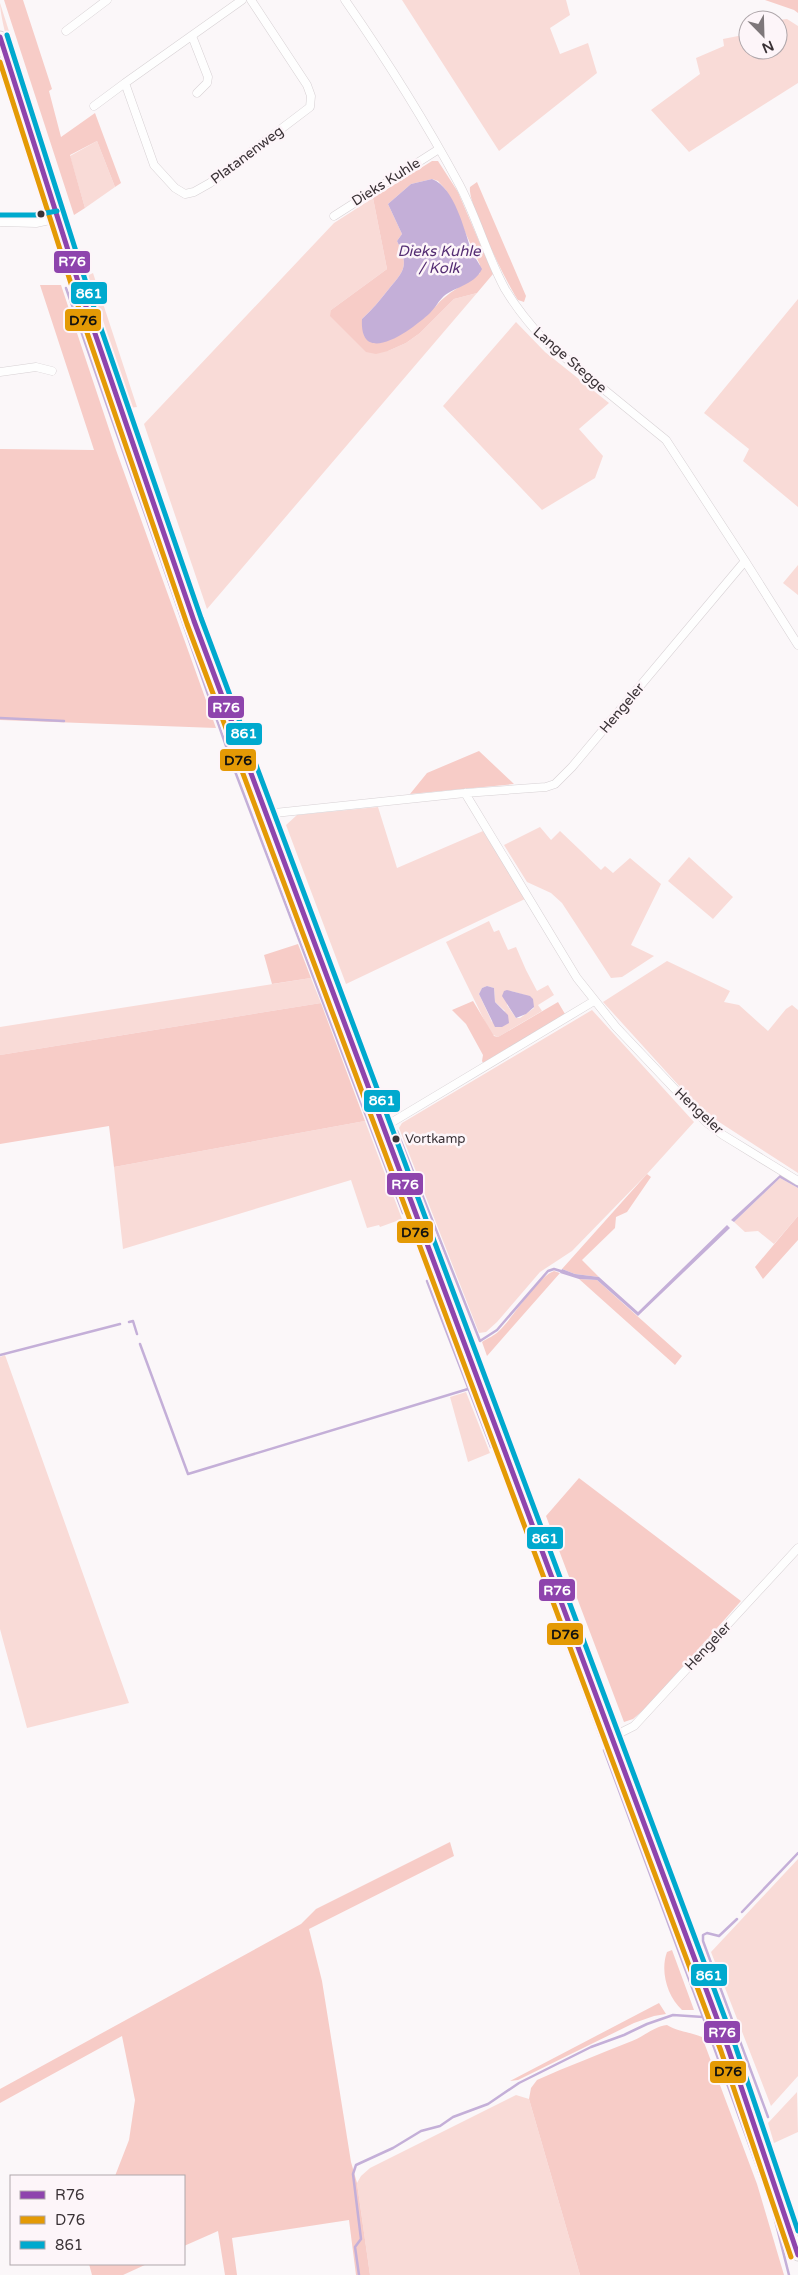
<svg xmlns="http://www.w3.org/2000/svg" width="798" height="2275" font-family="'Varela Round',sans-serif">
<style>
.green{fill:#f9dbd7;fill-rule:evenodd}
.forest{fill:#f7ccc7;fill-rule:evenodd}
.water{fill:#c4afd8}
.lines{fill:none;stroke-linecap:round;stroke-linejoin:round}
.stream{stroke:#c4afd8;stroke-width:2.5}
.minor-casing{stroke:#d7d1d4;stroke-width:9}
.secondary-casing{stroke:#d7d1d4;stroke-width:13}
.minor{stroke:#fefefe;stroke-width:8}
.secondary{stroke:#fefefe;stroke-width:11}
.bus-1-casing{stroke:#fdf5f9;stroke-width:9}
.bus-2-casing{stroke:#fdf5f9;stroke-width:9}
.bus-3-casing{stroke:#fdf5f9;stroke-width:9}
.bus-1{stroke:#8e44ad;stroke-width:5}
.bus-2{stroke:#e49a05;stroke-width:5}
.bus-3{stroke:#00a9ce;stroke-width:5}
.bus-dot{fill:#3a3236;stroke:#fdf5f9;stroke-width:2}
.labels{text-anchor:middle;dominant-baseline:central;stroke-width:5;stroke-linejoin:round;paint-order:stroke}
.bus-label{font-size:13px;fill:#3a3236;stroke:#fdf5f9;text-anchor:start}
.street-label{font-size:14px;fill:#3a3236;stroke:#fdf5f9}
.water-label{font-size:15px;font-style:italic;fill:#542d73;stroke:#fdf5f9}
.line-badge{stroke:#fdf5f9;stroke-width:2}
.badge-label{font-size:14px;text-anchor:middle;font-weight:bold;fill:#fff}
.pale-badge-label{font-size:14px;text-anchor:middle;font-weight:bold;fill:#111}
</style>
<rect width="100%" height="100%" fill="#fbf7f9"/>
<!-- green -->
<path class="green" d="M402,0H566L570,15L550,28L560,54L588,43L597,73L499,151Z
M0,3L48,154C34,139 0,26 0,3Z
M787,19L798,26V83L689,152L651,110L700,74L696,58L724,46L723,39L748,34V50H778V20Z
M0,55L20,118L28,156H26L0,72Z
M97,141L115,187L85,208L70,156Z
M373,198L387,269L331,310L388,351L406,343L420,333L454,299L477,293L207,609L144,424L334,223Z
M93,273L137,407L129,408L127,405L86,281L89,275Z
M798,299V507L743,461L749,449L704,413Z
M516,322L545,352L609,403L579,429L603,456L595,478L542,510L443,406Z
M798,565V595L783,583Z
M378,807L397,868L483,831L525,899L346,984L286,825L297,815Z
M540,827L551,840L560,831L601,870L605,866L613,873L630,858L661,884L631,945L654,956L622,977L611,978L562,903L551,893L527,882L504,845Z
M689,857L733,897L713,919L668,881Z
M489,921L494,932L499,930L508,950L516,947L526,970L537,991L548,985L554,995L538,1005L542,1011L498,1037L491,1034L446,942ZM487,986L494,988L495,1002L505,1011L492,1022L479,994L482,988ZM511,991L525,995L534,1008L520,1018H516L507,1005Z
M667,961L730,991L724,1002L739,1005L768,1031L786,1009L792,1005L798,1010V1173L702,1111L603,1002Z
M311,978L321,1003L0,1055V1027Z
M592,1010L694,1122L647,1174L572,1251L540,1272L497,1322L486,1332L479,1333L399,1128L402,1123Z
M365,1121L402,1219L380,1227L379,1225L367,1228L351,1180L123,1249L114,1167Z
M780,1178L798,1188V1216L774,1244L758,1231L745,1232L734,1222Z
M5,1355L129,1703L27,1728L0,1629V1357Z
M466,1392L490,1453L468,1462L450,1397Z
M798,1859V2076L771,2106L711,1952Z
M797,2092L798,2132L774,2143L768,2123Z
M516,2095L529,2099L580,2275H370L357,2183L361,2176L370,2168Z"/>
<!-- forest -->
<path class="forest" d="M4,0H23L52,89L49,91L61,137L95,113L121,183L115,187L97,141L70,155L85,208L74,215Z
M765,0H798V13L794,10Z
M432,161H438L458,192L493,274L477,293L454,299L420,333L406,343L388,351L376,354L366,352L330,316L331,310L387,269L373,198ZM432,179L438,181L446,190L480,265V273C465,285 447,292 436,306L370,342L364,336L362,319C372,310 380,300 388,290C405,270 409,266 397,241L402,234L388,204L411,184Z
M477,182L526,296L524,302L518,300C507,284 467,203 470,187Z
M40,285H61L116,450L216,728L0,720V449L94,450Z
M479,751L514,784L410,794L427,773Z
M298,944L311,978L272,984L264,955Z
M473,1001L494,1036L498,1037L558,1002L565,1014L483,1063L482,1061L483,1055L466,1024L452,1010Z
M321,1003L365,1121L114,1167L109,1126L0,1144V1055Z
M647,1174L651,1177L627,1212L616,1217L615,1228L582,1260L599,1277L575,1274L562,1269Z
M798,1216V1240L763,1279L755,1267Z
M554,1271L560,1273L487,1356L482,1342C488,1338 494,1336 499,1331C513,1318 537,1277 554,1271Z
M579,1279L597,1280L682,1356L675,1365Z
M579,1478L741,1601L647,1707L633,1719L624,1722L546,1516Z
M450,1842L454,1856L309,1929L322,1981L351,2162L357,2183L370,2275H356L349,2220L232,2238L237,2275H225L218,2231L184,2246V2176H115L129,2140L135,2100L122,2036L0,2103V2089L301,1924L316,1909Z
M672,1950L694,2010H682C667,1996 660,1971 667,1952Z
M659,2003L666,2014L654,2016L634,2023L518,2080L510,2081Z
M667,2025C678,2032 691,2032 702,2037L757,2184L784,2275H580L529,2099L531,2088L537,2080C568,2066 600,2054 632,2041C645,2036 653,2027 667,2025Z
M89,2264H147L123,2275H92Z"/>
<!-- water -->
<path class="water" d="M432,179C455,188 464,230 472,252C475,258 479,263 482,269C474,286 452,287 442,298C438,302 435,308 430,313C414,328 359,370 362,319C372,310 380,300 388,290C405,270 409,266 397,241L402,234L388,204L411,184Z
M487,986L494,988L495,1002L508,1015L509,1023L502,1027H495L479,994L482,988Z
M507,990L530,996L533,999L534,1007L526,1014L516,1018L502,996L504,991Z
M781,1174L798,1184V1188L780,1178L734,1222L731,1220Z
M727,1225L730,1228L638,1316L597,1280L579,1279L560,1273L562,1269L575,1274L599,1277L638,1312Z"/>
<g class="lines">
<!-- stream -->
<path class="stream" d="M66,288L233,766L403,1213
M0,718L64,721
M397,1131L480,1341L497,1330L548,1271L554,1269L564,1272
M427,1281L491,1447
M129,1322L133,1321L137,1334
M140,1344L188,1474L468,1389
M0,1355L120,1324
M514,1504L600,1736
M604,1750L703,2017
M742,1912L798,1853
M737,1919L719,1936L707,1933L703,1935V1941L768,2117
M359,2275L355,2247L361,2239L353,2174L356,2165L393,2148L421,2131L440,2126L453,2117L488,2104L519,2083L591,2047L624,2035L647,2024L673,2015L703,2017L772,2208L789,2275"/>
<!-- minor casing -->
<g class="minor-casing">
<path id="minor" d="M242,0L125,83L154,165L175,188L185,194L194,192L210,183L310,107L311,96L307,85L251,0
M345,0C386,59 425,121 459,184C477,218 487,256 505,289C517,309 531,326 547,343L666,440L745,561L798,645
M66,31L107,0
M192,36L208,77L207,83L197,93
M94,106L125,83
M334,216L439,149
M0,222L36,223L59,218
M0,372L36,367L52,371
M465,793L577,978L616,1027L706,1122L723,1135L798,1181
M265,814L465,793L546,787L555,784L572,767L745,561
M384,1127L594,1001
M612,1737L634,1726L798,1548"/>
</g>
<!-- secondary casing -->
<g class="secondary-casing">
<path id="secondary" d="M0,37L89,316L194,621L265,814L469,1352L728,2048L757,2129L798,2255"/>
</g>
<!-- minor -->
<use href="#minor" class="minor"/>
<!-- secondary -->
<use href="#secondary" class="secondary"/>
<!-- bus-1 casing -->
<g class="bus-1-casing">
<path id="bus-1" d="M0,37L89,316L194,621L728,2048L798,2255"/>
</g>
<!-- bus-2 casing -->
<g class="bus-2-casing">
<path id="bus-2" d="M0,62L82,318L187,624L721,2051L791,2257"/>
</g>
<!-- bus-3 casing -->
<g class="bus-3-casing">
<path id="bus-3" d="M7,35L96,314L201,618L735,2045L798,2231
M0,215H35L57,211"/>
</g>
<!-- bus-1 -->
<use href="#bus-1" class="bus-1"/>
<!-- bus-2 -->
<use href="#bus-2" class="bus-2"/>
<!-- bus-3 -->
<use href="#bus-3" class="bus-3"/>
</g>
<!-- markers -->
<g class="bus-dot">
<circle cx="41" cy="214" r="4.5"/>
<circle cx="396" cy="1139" r="4.5"/>
</g>
<g class="labels">
<!-- bus labels -->
<g class="bus-label">
<text x="405" y="1139">Vortkamp</text>
</g>
<!-- street labels -->
<g class="street-label">
<text transform="translate(247 155) rotate(-37)">Platanenweg</text>
<text transform="translate(386 182) rotate(-32)">Dieks Kuhle</text>
<text transform="translate(570 360) rotate(41)">Lange Stegge</text>
<text transform="translate(622 708) rotate(-50)">Hengeler</text>
<text transform="translate(699 1111) rotate(43)">Hengeler</text>
<text transform="translate(708 1646) rotate(-47)">Hengeler</text>
</g>
<!-- water labels -->
<g class="water-label">
<text x="439" y="251">Dieks Kuhle<tspan x="439" dy="17">/ Kolk</tspan></text>
</g>
</g>
<g class="line-badge">
<rect x="53" y="250" width="38" height="24" rx="5" fill="#8e44ad"/>
<rect x="70" y="281" width="38" height="24" rx="5" fill="#00a9ce"/>
<rect x="64" y="308" width="38" height="24" rx="5" fill="#e49a05"/>
<rect x="207" y="695" width="38" height="24" rx="5" fill="#8e44ad"/>
<rect x="225" y="722" width="38" height="24" rx="5" fill="#00a9ce"/>
<rect x="219" y="748" width="38" height="24" rx="5" fill="#e49a05"/>
<rect x="363" y="1089" width="38" height="24" rx="5" fill="#00a9ce"/>
<rect x="386" y="1172" width="38" height="24" rx="5" fill="#8e44ad"/>
<rect x="396" y="1220" width="38" height="24" rx="5" fill="#e49a05"/>
<rect x="526" y="1526" width="38" height="24" rx="5" fill="#00a9ce"/>
<rect x="538" y="1578" width="38" height="24" rx="5" fill="#8e44ad"/>
<rect x="546" y="1622" width="38" height="24" rx="5" fill="#e49a05"/>
<rect x="690" y="1963" width="38" height="24" rx="5" fill="#00a9ce"/>
<rect x="703" y="2020" width="38" height="24" rx="5" fill="#8e44ad"/>
<rect x="709" y="2060" width="38" height="24" rx="5" fill="#e49a05"/>
</g>
<g class="badge-label">
<text x="72" y="266">R76</text>
<text x="89" y="298">861</text>
<text x="226" y="712">R76</text>
<text x="244" y="738">861</text>
<text x="382" y="1105">861</text>
<text x="405" y="1189">R76</text>
<text x="545" y="1543">861</text>
<text x="557" y="1595">R76</text>
<text x="709" y="1980">861</text>
<text x="722" y="2037">R76</text>
</g>
<g class="pale-badge-label">
<text x="83" y="325">D76</text>
<text x="238" y="765">D76</text>
<text x="415" y="1237">D76</text>
<text x="565" y="1639">D76</text>
<text x="728" y="2076">D76</text>
</g>
<!-- legend -->
<rect x="10" y="2175" width="175" height="90" fill="#fdf5f9" stroke="#afa7ab"/>
<rect x="20" y="2191" width="25" height="8" fill="#8e44ad" stroke="#afa7ab"/>
<text x="55" y="2200" font-size="15" fill="#3a3236">R76</text>
<rect x="20" y="2216" width="25" height="8" fill="#e49a05" stroke="#afa7ab"/>
<text x="55" y="2225" font-size="15" fill="#3a3236">D76</text>
<rect x="20" y="2241" width="25" height="8" fill="#00a9ce" stroke="#afa7ab"/>
<text x="55" y="2250" font-size="15" fill="#3a3236">861</text>
<!-- north arrow -->
<g transform="translate(763 35) rotate(157)"><circle r="24" fill="#fdf5f9" stroke="#afa7ab"/>
<path d="M0-4L9 19L0 12L-9 19Z" fill="#7e777a"/>
<text y="-8" font-size="14" font-weight="bold" text-anchor="middle" fill="#3a3236">N</text>
</g>
</svg>
